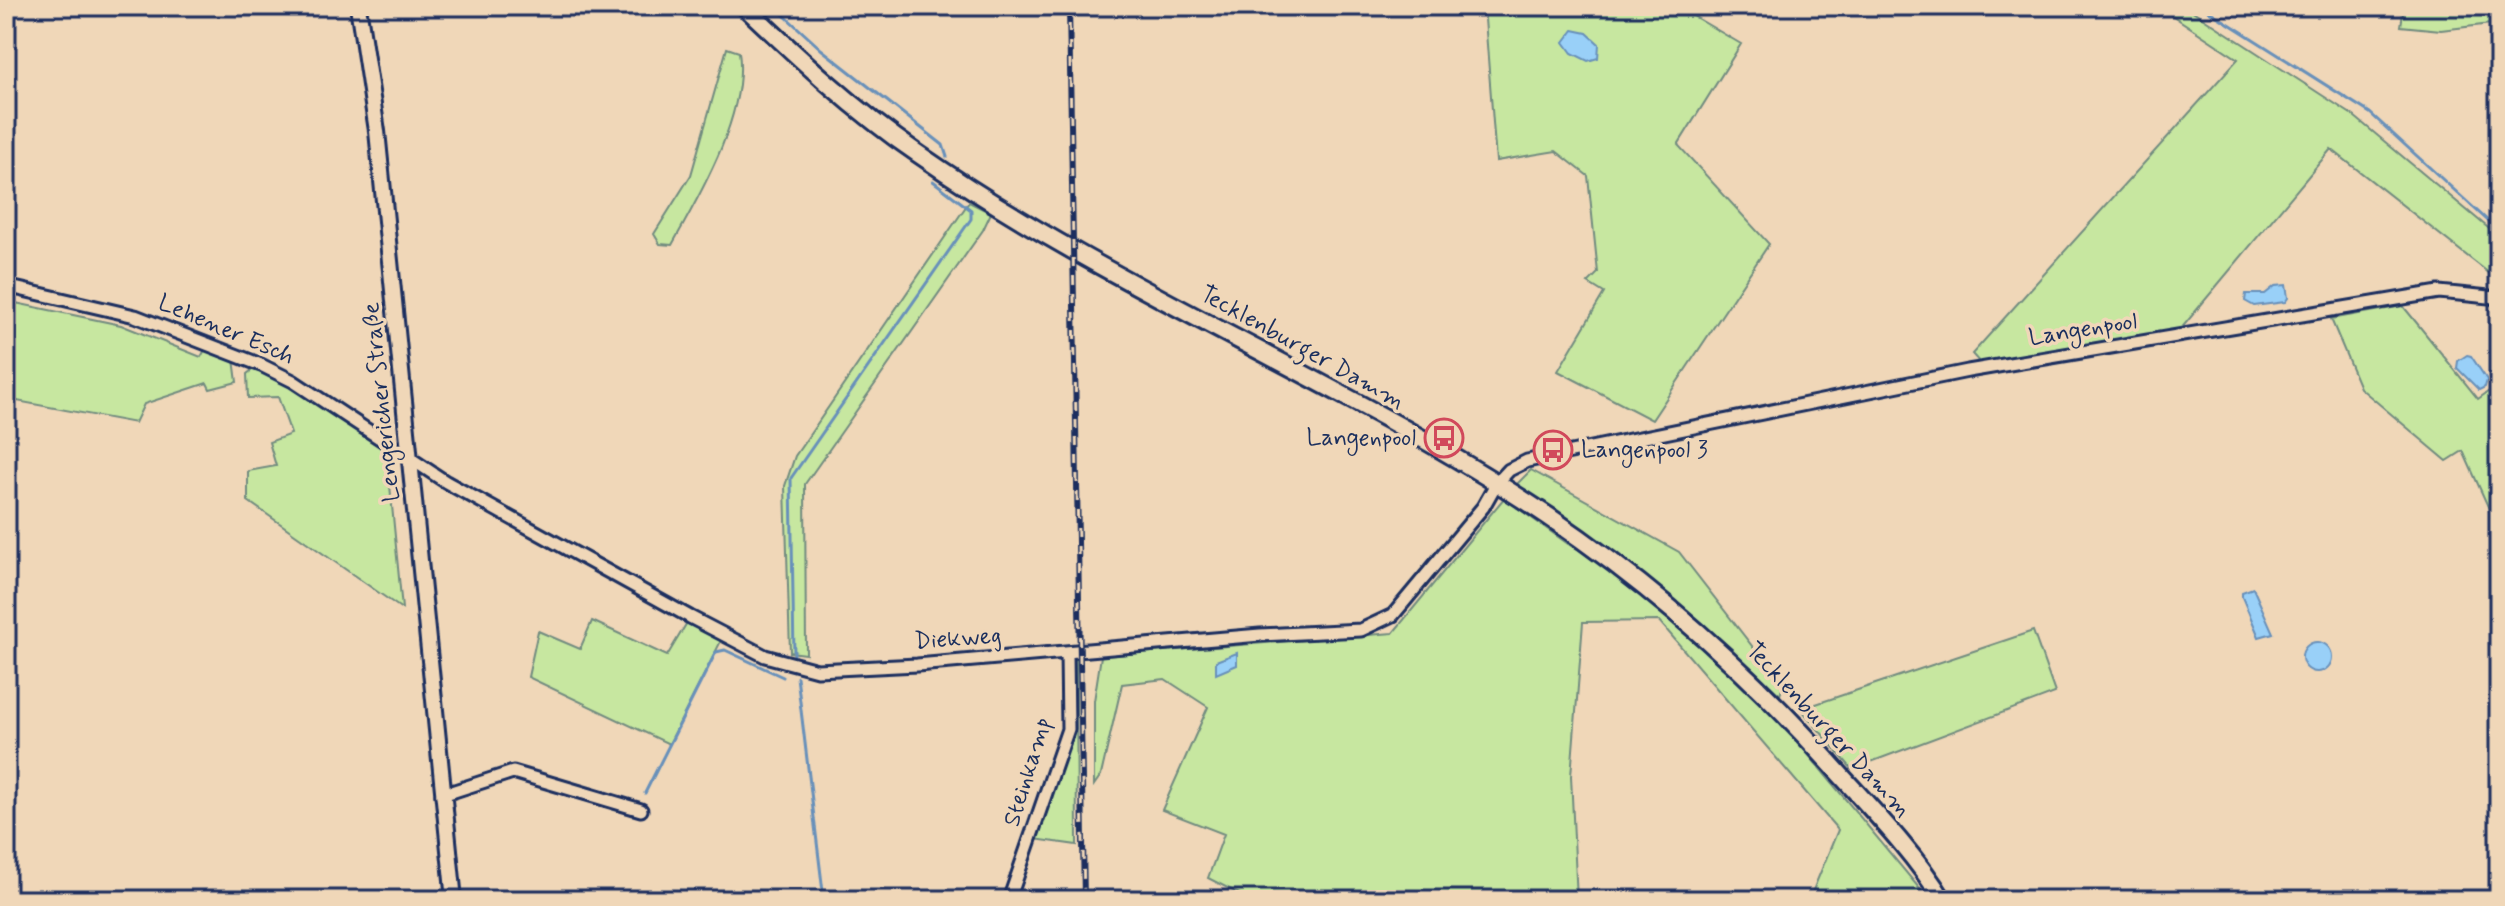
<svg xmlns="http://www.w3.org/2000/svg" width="2505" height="906" font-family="Mynerve,sans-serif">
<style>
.green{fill:#c7e7a0;stroke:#718b7f;stroke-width:2}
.water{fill:#99d0f8;stroke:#6790ba;stroke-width:2}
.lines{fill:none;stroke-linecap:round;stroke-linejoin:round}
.stream{stroke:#6790ba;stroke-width:3}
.minor-casing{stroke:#1b2f5e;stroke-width:17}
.tertiary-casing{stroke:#1b2f5e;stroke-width:20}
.secondary-casing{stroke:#1b2f5e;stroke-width:22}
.minor{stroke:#f0d7b8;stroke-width:11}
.tertiary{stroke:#f0d7b8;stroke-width:14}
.secondary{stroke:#f0d7b8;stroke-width:16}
.rail-casing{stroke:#1b2f5e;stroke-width:6}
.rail{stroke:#f0d7b8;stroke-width:3;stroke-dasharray:9;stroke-linecap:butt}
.labels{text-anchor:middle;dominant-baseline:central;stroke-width:7;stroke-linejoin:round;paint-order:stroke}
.street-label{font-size:24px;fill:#1b2f5e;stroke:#f0d7b8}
.poi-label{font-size:24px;fill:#1b2f5e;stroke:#f0d7b8;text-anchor:end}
</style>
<rect width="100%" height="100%" fill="#f0d7b8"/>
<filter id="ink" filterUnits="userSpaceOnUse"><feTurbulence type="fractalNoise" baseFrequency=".0125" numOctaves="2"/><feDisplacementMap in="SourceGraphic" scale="16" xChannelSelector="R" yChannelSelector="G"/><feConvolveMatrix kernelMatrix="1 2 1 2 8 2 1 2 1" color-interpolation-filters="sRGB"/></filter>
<g filter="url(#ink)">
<!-- green -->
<path class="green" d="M1484,6H1676L1741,44L1678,145L1769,244L1652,420L1558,371L1604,293L1588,283L1598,273L1588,176L1556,151L1496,161Z
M2158,6H2185L2354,116L2499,237V281L2331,149L2180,330L1980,363L1972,354L2238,59Z
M2404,6H2499V23L2441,30L2401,26Z
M727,48L739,52C748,112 701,193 672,245L660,244L654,234L691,175Z
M969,202L991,213L983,230L805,484L806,654L790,652L785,486L795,456Z
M6,301L121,325L201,357L206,348L234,359L237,382L210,389L207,383L144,404L135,423L6,399Z
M2403,306L2478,399L2499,384V531L2463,451L2447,461L2360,388L2331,319Z
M256,367L302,392L379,444L387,454L402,609L248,501V471L276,466L269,442L291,434L278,397L248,398L247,374Z
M1531,470L1679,552L1783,686L1780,695C1698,616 1612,545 1514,487Z
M1504,498L1568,544L1600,560L1705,644L1773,712L1929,900H1809L1838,830L1659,621L1583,622L1571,776L1577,900H1251L1208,878L1224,834L1162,810L1208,707L1165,679L1122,684L1101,775L1094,785V701L1101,656L1393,633Z
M592,621L667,656L688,621L721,641L669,744L528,677L538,631L580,649Z
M2033,631L2055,693L1852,769L1801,709Z
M1076,658L1077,845L1034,839L1073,733L1076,712L1073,659Z"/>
<!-- water -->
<path class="water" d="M1573,30L1587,33L1599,44L1598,58L1588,61L1572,53L1564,42Z
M2286,285L2288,298L2285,302L2254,306L2245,301L2246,294H2265L2275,286Z
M2467,355L2471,356L2487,380L2485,387L2479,390L2457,368L2458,361Z
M2253,588L2273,633L2259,637L2242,597V592Z
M2302 657a15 15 0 1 1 30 0a15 15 0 1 1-30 0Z
M1237,653V665L1216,674V661Z"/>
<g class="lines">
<!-- stream -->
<path class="stream" d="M774,6L821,49L943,145L947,157
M2201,6L2370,113L2499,231
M794,656L791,478L971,219V210L933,181
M797,677L824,900
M645,793L716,652L725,650L783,677"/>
<!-- minor casing -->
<g class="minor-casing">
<path id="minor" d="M6,286L135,316L261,365L293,381L446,482L690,617L765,656L817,670L917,665L1260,635L1361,630L1393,615L1483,507L1496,484L1509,470L1527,461L1968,371L2439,292L2499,298
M442,795L513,772L641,810
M1009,900L1068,729L1067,653"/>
</g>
<!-- tertiary casing -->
<g class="tertiary-casing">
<path id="tertiary" d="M358,6L377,131L454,900"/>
</g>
<!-- secondary casing -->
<g class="secondary-casing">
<path id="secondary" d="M744,6C799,58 854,110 917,153C1116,292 1346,381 1548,516C1656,589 1751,674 1837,771C1874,812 1914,853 1943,900"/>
</g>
<!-- minor -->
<use href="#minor" class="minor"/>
<!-- tertiary -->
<use href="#tertiary" class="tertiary"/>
<!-- secondary -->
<use href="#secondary" class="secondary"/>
<!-- rail casing -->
<g class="rail-casing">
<path id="rail" d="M1069,6L1084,900"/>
</g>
<!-- rail -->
<use href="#rail" class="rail"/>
</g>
</g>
<!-- icons -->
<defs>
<g id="bus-ring" transform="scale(2)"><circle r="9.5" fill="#f0d7b8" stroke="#d1495b" stroke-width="1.5"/><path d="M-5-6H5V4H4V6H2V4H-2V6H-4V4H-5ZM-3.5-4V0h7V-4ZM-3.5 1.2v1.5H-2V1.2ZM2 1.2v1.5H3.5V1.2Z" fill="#d1495b"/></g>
</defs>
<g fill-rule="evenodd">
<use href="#bus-ring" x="1444" y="438"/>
<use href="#bus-ring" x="1553" y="450"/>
</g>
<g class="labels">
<!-- street labels -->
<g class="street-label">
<text transform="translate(226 330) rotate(23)">Lehener Esch</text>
<text transform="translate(2083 330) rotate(-9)">Langenpool</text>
<text transform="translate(1302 348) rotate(29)">Tecklenburger Damm</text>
<text transform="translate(382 402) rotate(-96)">Lengericher Straße</text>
<text transform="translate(958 639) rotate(-4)">Diekweg</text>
<text transform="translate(1828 730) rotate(47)">Tecklenburger Damm</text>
<text transform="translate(1028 772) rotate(-73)">Steinkamp</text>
</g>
<!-- poi labels -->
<g class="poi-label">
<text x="1416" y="438">Langenpool</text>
<text x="1581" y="450" text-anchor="start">Langenpool 3</text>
</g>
</g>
<!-- margin -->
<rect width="2505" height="906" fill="none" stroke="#f0d7b8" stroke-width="32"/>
<rect x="16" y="16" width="2473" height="874" fill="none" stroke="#1b2f5e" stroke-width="3" filter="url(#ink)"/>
</svg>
